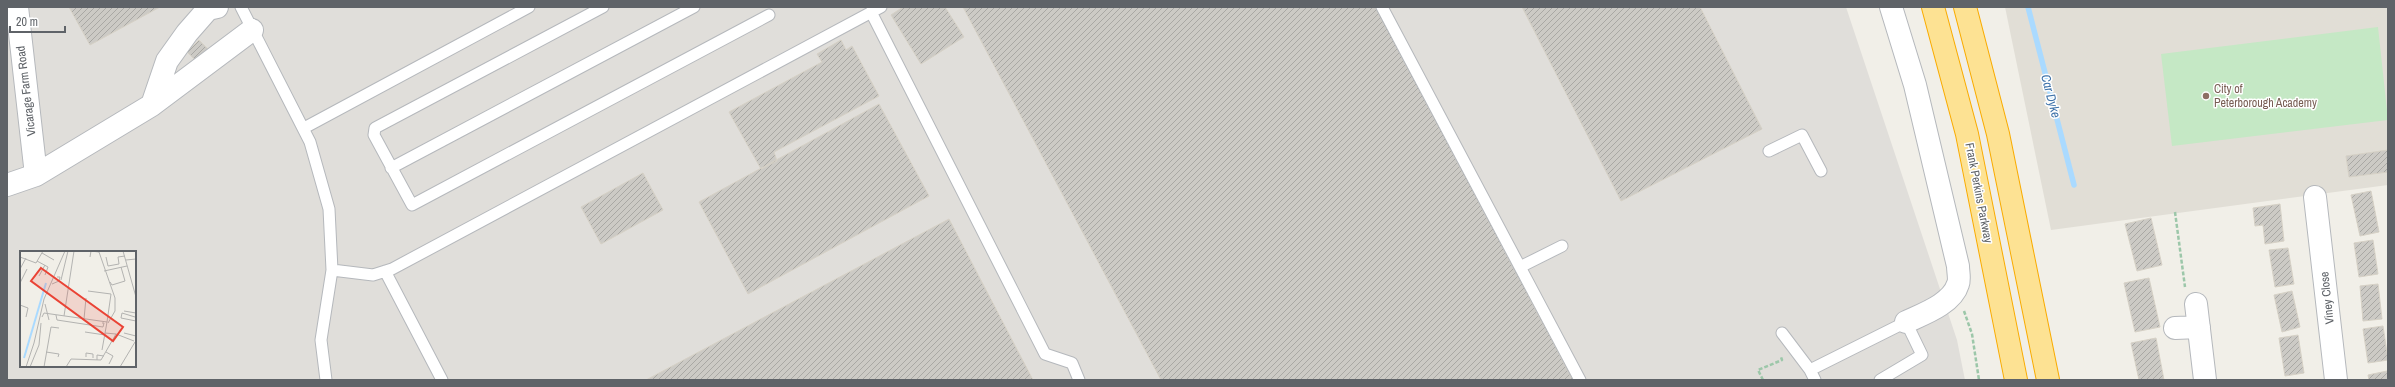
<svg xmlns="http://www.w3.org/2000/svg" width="2395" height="387" font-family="'Archivo Narrow',sans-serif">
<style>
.industrial{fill:#e0deda;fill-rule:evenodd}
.education{fill:#e1ded6}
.pitch{fill:#c5e8c5}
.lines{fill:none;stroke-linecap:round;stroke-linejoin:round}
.stream{stroke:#aadaff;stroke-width:5.5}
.building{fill:url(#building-hatch);stroke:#d6d1c6}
.lane-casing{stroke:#b5b8bc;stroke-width:13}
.street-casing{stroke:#b5b8bc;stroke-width:24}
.highway-casing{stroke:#f9ab00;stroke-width:24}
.path{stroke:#9cc7a9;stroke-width:2.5;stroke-dasharray:4 2;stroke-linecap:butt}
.lane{stroke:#fff;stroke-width:11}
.street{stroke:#fff;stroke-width:22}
.highway{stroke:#fde293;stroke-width:22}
.education-dot{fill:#8d6e63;stroke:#fff;stroke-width:1.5}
.labels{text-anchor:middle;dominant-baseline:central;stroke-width:3;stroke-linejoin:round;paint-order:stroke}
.education-label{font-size:12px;fill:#785e54;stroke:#fff;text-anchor:start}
.street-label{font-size:12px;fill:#5f6368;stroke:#fff}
.water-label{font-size:13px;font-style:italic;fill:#4174aa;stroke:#fff}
.inset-river{fill:none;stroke:#aadaff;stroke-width:2}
.inset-road{fill:none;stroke:#b3b3b1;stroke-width:1}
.view{fill:#ea4335;fill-opacity:0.15;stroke:#ea4335;stroke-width:2}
.inset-edge{fill:none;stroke:#5f6368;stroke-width:2}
</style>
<defs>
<pattern id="building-hatch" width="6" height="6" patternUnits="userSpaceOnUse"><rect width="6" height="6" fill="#cccac5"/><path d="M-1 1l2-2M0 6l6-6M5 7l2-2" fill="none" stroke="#a9a8a4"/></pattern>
</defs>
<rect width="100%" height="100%" fill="#f1efe8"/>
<!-- industrial -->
<path class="industrial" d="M7,7H1846L1957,340L1965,380H7ZM21,252H135V366H21Z"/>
<!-- education -->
<path class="education" d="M2005,7H2388V185L2051,230Z"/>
<!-- pitch -->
<path class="pitch" d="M2378,27L2388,120L2172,146L2161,54Z"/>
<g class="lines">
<!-- stream -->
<path class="stream" d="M2028,7L2074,185"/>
</g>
<!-- building -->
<path class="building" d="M69,7H160L90,45Z
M903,7H945L964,37L921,64L891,15Z
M963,7H1376L1573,380H1161Z
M1522,7H1700L1762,129L1621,201Z
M199,40L208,49L196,61L187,52Z
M841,40L846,50L852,46L879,96L774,152L777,161L761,169L729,112L822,62L817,54Z
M879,104L929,196L748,294L699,202Z
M2388,150V172L2349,177L2346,156Z
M643,173L663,210L601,244L581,207Z
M2371,191L2379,232L2360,236L2351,195Z
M2280,204L2284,241L2265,244L2263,225L2255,226L2253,208Z
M2151,218L2162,265L2137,271L2125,224Z
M949,219L1033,380H646Z
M2373,240L2378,274L2359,277L2354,243Z
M2288,248L2294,284L2275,287L2269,250Z
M2149,278L2160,327L2135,332L2124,283Z
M2378,284L2382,319L2363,321L2360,286Z
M2292,291L2300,327L2282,332L2274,295Z
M2383,326L2388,360L2368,363L2363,329Z
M2298,335L2304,373L2285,376L2279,338Z
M2156,338L2164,380H2139L2131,343Z
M2387,371L2388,380H2369L2368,375Z"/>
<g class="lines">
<!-- lane casing -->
<g class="lane-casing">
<path id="lane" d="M241,7L310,142L329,209L332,270L373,275L392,269L881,7
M603,7L375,128L374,135L412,205L769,15
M1382,7L1580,380
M871,12L1045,354L1072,363L1079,380
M304,128L529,7
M1769,151L1802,135L1821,171
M391,168L694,7
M1522,266L1562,246
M385,271L442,380
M1782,333L1810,370
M326,380L321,340L332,270
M1815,380L1810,370L1906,322L1922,355L1880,380"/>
</g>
<!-- street casing -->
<g class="street-casing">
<path id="street" d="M17,7L36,175
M1891,7L1915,85L1958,266C1958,272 1960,279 1958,284C1952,304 1923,314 1906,322
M152,105L167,61L187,33L208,9L217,7
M7,185L36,175L152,105L252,30
M2315,197L2336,380
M2196,304L2205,380
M2175,328L2199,327"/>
</g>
<!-- highway casing -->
<g class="highway-casing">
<path id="highway" d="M1933,7L1967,134L2016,380
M1965,7L1998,134L2048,380"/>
</g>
<!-- path -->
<path class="path" d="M2175,212L2185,287
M1964,311L1972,334L1979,380
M1763,380L1758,370L1782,360L1781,357"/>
<!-- lane -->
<use href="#lane" class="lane"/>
<!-- street -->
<use href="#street" class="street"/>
<!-- highway -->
<use href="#highway" class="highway"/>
</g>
<!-- markers -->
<circle class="education-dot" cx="2206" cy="96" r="4"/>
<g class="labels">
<!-- education labels -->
<g class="education-label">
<text x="2214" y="89">City of<tspan x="2214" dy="14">Peterborough Academy</tspan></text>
</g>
<!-- street labels -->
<g class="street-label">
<text transform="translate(26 91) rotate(-97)">Vicarage Farm Road</text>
<text transform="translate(1979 193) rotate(79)">Frank Perkins Parkway</text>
<text transform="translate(2327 298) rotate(-96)">Viney Close</text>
</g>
<!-- water labels -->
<g class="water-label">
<text transform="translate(2051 96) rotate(75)">Car Dyke</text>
</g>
</g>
<!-- overview -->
<g transform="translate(20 251)">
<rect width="116" height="116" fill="#f1efe8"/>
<path class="inset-river" d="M4,107L26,32"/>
<path class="inset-road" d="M103,0L116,46M22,2L34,9M0,6L16,12L23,0M70,6L71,0L79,1L95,47V60L88,72M86,6L88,15L99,13L98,6L105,5M106,9L116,8V5M17,10L28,16L25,24M0,18L6,7M84,20L107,15M19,25L25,14M41,29L48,0M90,31L92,34L105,30L101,16M0,32L7,18M32,33L39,30L40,26H37M68,40L91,43L87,71M25,53L29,69M0,54L8,57L6,66M104,60L116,62M36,64L37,69L83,76L84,72H82M38,64L87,71L82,99M44,65L54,0M22,66L24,62L38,64M115,66L102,62L101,67L116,70M64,68L66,47M65,81L85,84M85,82L96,83L114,90M104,82L116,85M26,101L39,103L38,106M86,101L93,105L89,113M66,106V102L73,103V107M77,109V104L84,105M6,116L14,92L24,48L45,0M10,116L19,94L21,72M24,116L31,76L39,77M46,116L51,108L81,109L96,83M100,116L115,91"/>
<path class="view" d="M21,17L103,76L93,90L11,30Z"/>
<rect width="116" height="116" class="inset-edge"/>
</g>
<!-- border -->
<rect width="2395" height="387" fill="none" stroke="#5f6368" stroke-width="16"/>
<!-- scale -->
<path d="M10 26v6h55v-6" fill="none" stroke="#5f6368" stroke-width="2"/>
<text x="16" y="26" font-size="12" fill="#5f6368" stroke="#ffffff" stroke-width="3" paint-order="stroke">20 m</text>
</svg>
